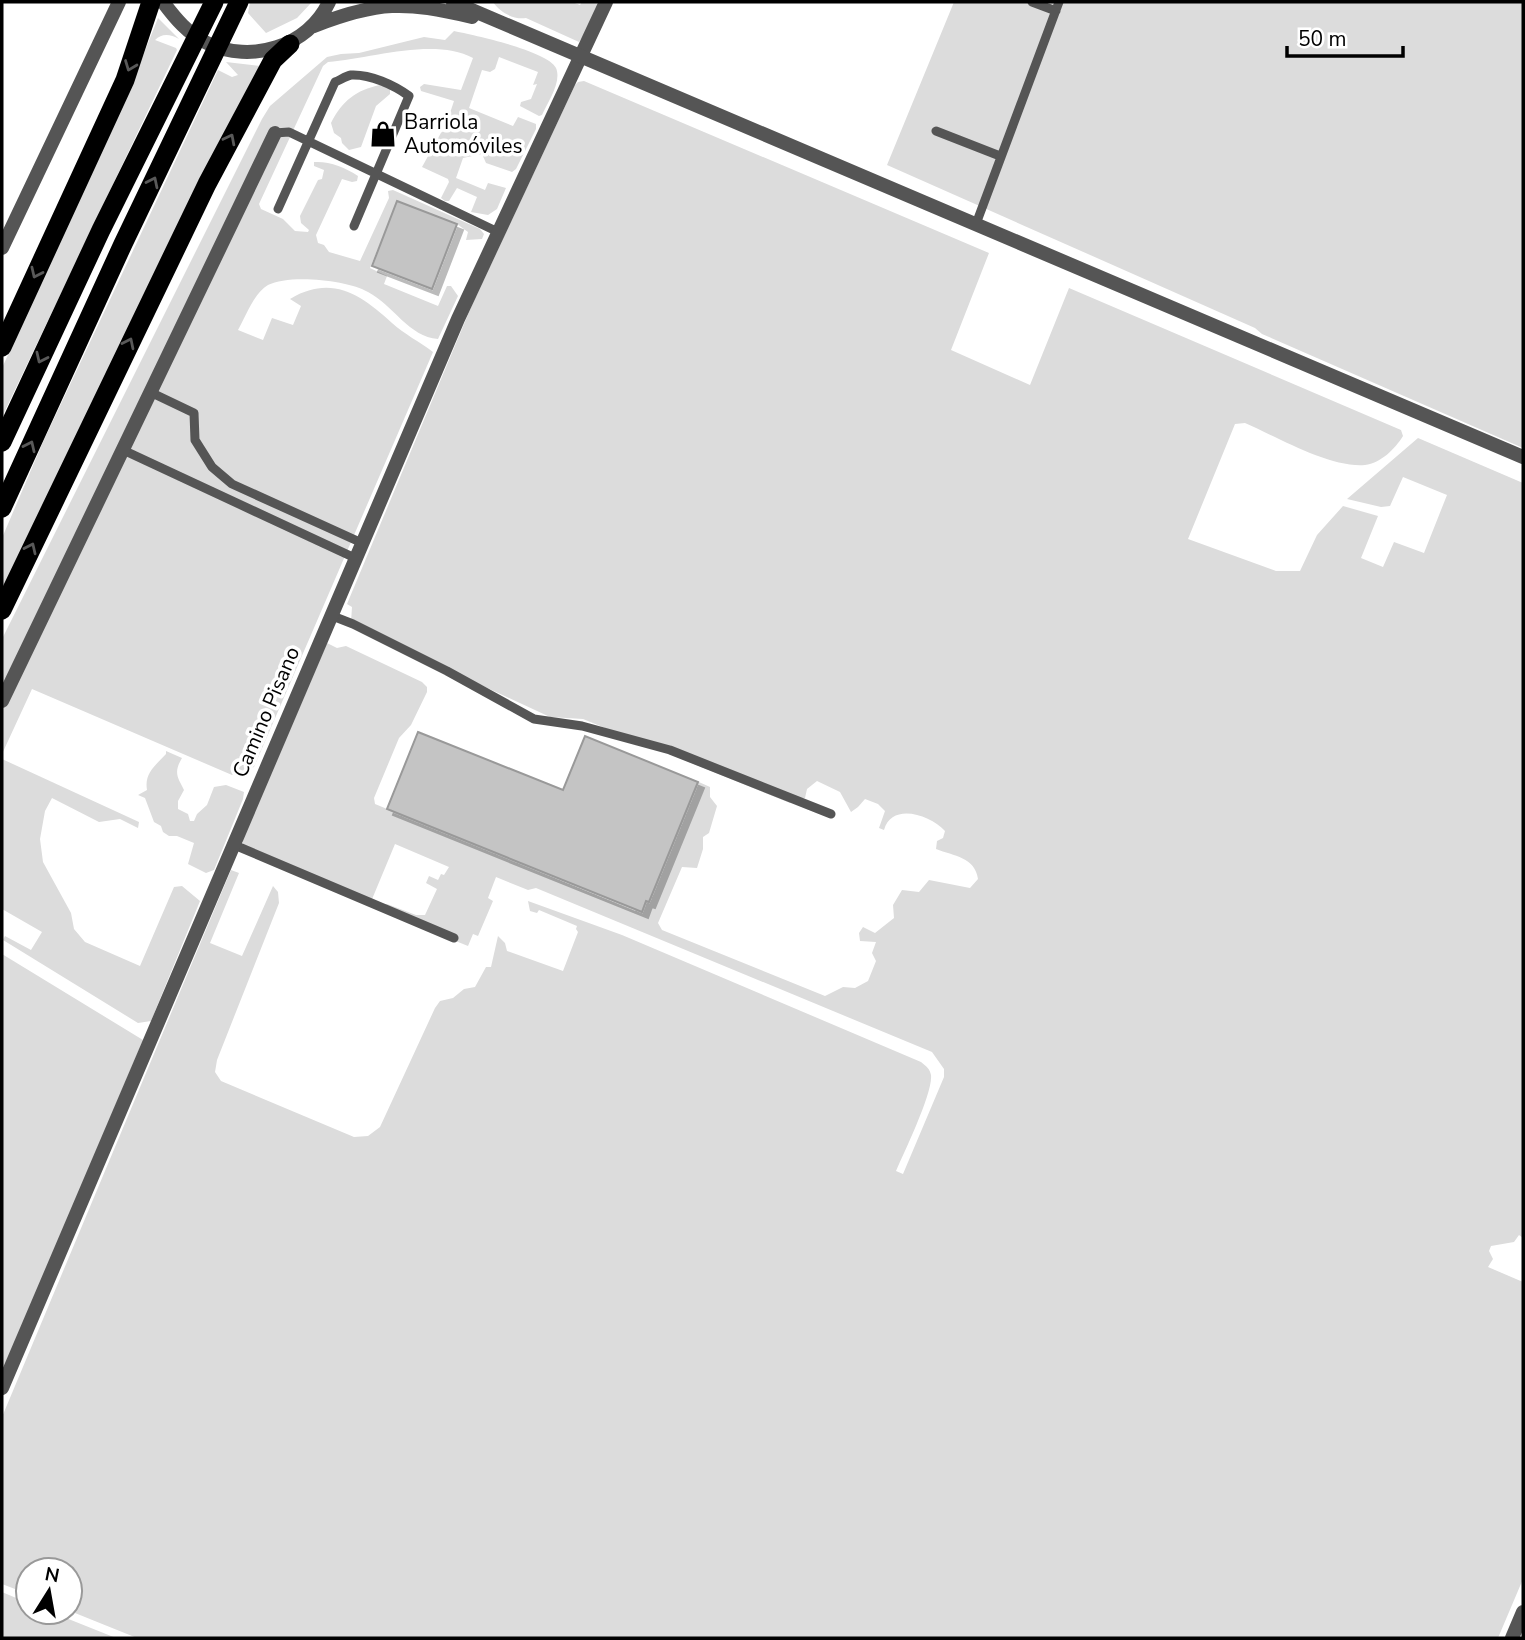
<svg xmlns="http://www.w3.org/2000/svg" width="1525" height="1640" font-family="'Nunito Sans',sans-serif">
<style>
.green{fill:#dcdcdc}
.building{fill:#c4c4c4;stroke:#999;stroke-width:2;filter:url(#shadow)}
.lines{fill:none;stroke-linecap:round;stroke-linejoin:round}
.service{stroke:#555;stroke-width:9}
.minor{stroke:#555;stroke-width:14}
.tertiary{stroke:#555;stroke-width:14}
.trunk{stroke:#000;stroke-width:19}
.oneway{stroke:#595959}
.labels{text-anchor:middle;dominant-baseline:central;stroke-width:7;stroke-linejoin:round;paint-order:stroke}
.poi-label{font-size:21px;fill:#000;stroke:#fff;text-anchor:start}
.street-label{font-size:21px;fill:#000;stroke:#fff}
</style>
<defs>
<filter id="shadow"><feDropShadow dx="6" dy="6" stdDeviation="0" flood-color="#0004"/></filter>
</defs>
<rect width="100%" height="100%" fill="#fff"/>
<!-- green -->
<path class="green" d="M250,2H312L297,18L266,33L248,13Z
M493,2H572L580,5L582,2H601L593,20L579,42L526,18C513,20 500,12 493,2Z
M954,2H1523V448L1262,334L1255,328L887,165Z
M158,18L179,39C170,34 162,33 155,40L176,48L177,50L2,417V368L130,88Z
M454,31C474,35 548,51 556,68C562,82 548,102 542,115L539,116L520,106L521,102L531,99L537,84L533,85L538,72L499,57L495,69L490,72L482,70L469,108L513,126L518,117L536,124V129L516,169L512,172L486,163L482,154L463,158L456,178L485,190L488,183L506,188L497,209L488,215L471,212L477,197L457,188L449,201H445L441,198L449,182L448,179L422,167L447,122L454,101L421,91L420,87L424,84L461,90L473,58C434,37 370,59 328,62L323,66L259,204L261,209L283,219L295,231L308,232L309,230L301,223L300,216L318,180L322,179L324,170L314,166V162C329,161 345,167 358,176L357,181L352,182L342,179L316,235L318,243L324,245L329,252L360,261L389,198L388,191L393,190L480,229L484,234L482,239L466,240L468,232L457,224L397,202L370,268L387,276L384,284L438,306L447,286H451L458,296L438,339C409,337 393,305 368,292C348,280 289,274 268,285C254,293 246,316 238,330L263,340L272,318L293,325L301,306L290,299C332,274 361,295 392,323C404,334 420,342 433,352L254,767L232,775L32,689L2,754V639L262,119L270,106L327,57L341,54L359,53L424,37L445,40Z
M226,62L260,66L2,592V538L43,442L218,70L232,77L238,75Z
M584,81L989,253L951,350L1030,385L1069,288L1401,430L1403,436C1395,449 1381,463 1365,465C1330,468 1277,437 1245,423L1235,424L1188,539L1276,571H1300L1317,535L1343,506L1378,516L1361,558L1383,567L1394,542L1424,553L1447,495L1403,477L1390,506L1381,507L1347,499L1418,438L1523,483V1238L1519,1235L1514,1242L1491,1246L1489,1251L1493,1259L1488,1267L1523,1282V1579L1498,1638H137L70,1611V1570H28V1594L2,1584V1417L231,870L239,873L210,943L242,956L273,886L278,892L279,903L217,1060L215,1072L221,1081L354,1137L368,1136L380,1127L435,1008L440,1001L453,998L464,989L475,987L486,967H491L498,936L505,943L507,951L563,971L578,932L576,929L577,926L539,910L537,913L530,911L528,901L622,935L921,1062C926,1066 930,1069 931,1075C933,1093 904,1152 896,1171L903,1174L944,1077V1069L932,1052L536,888L528,890L496,877L488,898L493,901L478,936L473,934L468,946L384,912V905L387,904L416,915H425L437,889L426,883L429,876L438,880L441,874L444,875L449,867L395,844L370,904L243,845V839L327,643L337,648L346,646L422,682L427,687V692L411,725L399,738L374,798L375,804L635,911L639,902L644,901L690,778L710,787V797L717,806L709,833L703,837V849L697,868L682,867L658,923L662,930L825,996L843,987L855,988L868,981L876,961L872,953L876,942L860,941L859,933L863,927L875,933L894,918L893,905L902,890L919,892L929,880L970,888L978,879C975,857 954,856 936,849L937,841L943,838L945,831C930,815 892,802 884,830L879,828L885,811L878,804L865,799L858,807L851,812L840,792L817,781L807,789L805,798H795L790,803L583,719L550,717L356,627L351,622L352,607L347,604L472,305L575,85L578,82Z
M380,85L390,88V94L376,106L361,147L349,150L342,143L341,138L334,133L331,123C342,101 356,90 380,85Z
M166,751L182,758C173,773 178,778 184,790L178,801V809L188,814L190,821H194L197,814L207,805L214,787L226,785L244,792L243,799L214,870L206,873L188,864L194,843L177,836H169L163,832L161,826L154,822L145,798L138,795L147,790C144,773 156,765 166,754Z
M2,759L139,822L138,828L120,819L99,822L52,798L45,811L40,839L43,862L71,913L74,929L85,942L140,966L174,887L182,886L200,901L151,1021L138,1023L3,940L5,936L31,950L42,932L2,909Z
M2,954L143,1040L2,1374Z
M2,1592L28,1603V1612H51L116,1638H2Z"/>
<!-- building -->
<path class="building" d="M397,201L457,224L432,289L372,266Z
M418,732L563,790L585,736L698,782L649,902L646,901L642,912L387,809Z"/>
<g class="lines">
<!-- service -->
<path class="service" d="M1032,2L1056,11
M936,131L1000,156
M275,133L289,132L498,232
M278,209L335,82C340,80 346,76 351,75C370,74 394,85 409,96L354,226
M976,224L1059,2
M150,392L194,413L195,440L212,467L232,484L362,543
M123,450L355,558
M330,615L353,624L447,671L534,719L582,726L670,750L831,814
M232,844L454,938"/>
<!-- minor -->
<path class="minor" d="M2,701L275,133
M2,1388L458,319L606,2
M1512,1638L1523,1612"/>
<!-- tertiary -->
<path class="tertiary" d="M163,2C175,18 188,34 207,43C251,64 308,47 329,2
M453,2L1523,457
M314,26C378,1 405,1 472,17
M2,248L119,2"/>
<!-- trunk -->
<path class="trunk" d="M2,347L125,80L151,2
M2,442L101,230L214,2
M2,508L123,244L239,2
M2,610L207,184L273,60L290,44"/>
</g>
<!-- one-way arrows -->
<defs><path id="oneway-chevron" d="M-2-3.5L2.5 0L-2 3.5" fill="none" stroke-width="1.6" stroke-linecap="round" stroke-linejoin="round" transform="scale(1.75)"/></defs>
<g class="oneway">
<use href="#oneway-chevron" transform="translate(130 66) rotate(111)"/>
<use href="#oneway-chevron" transform="translate(230 139) rotate(-63)"/>
<use href="#oneway-chevron" transform="translate(153 182) rotate(-64)"/>
<use href="#oneway-chevron" transform="translate(36 273) rotate(115)"/>
<use href="#oneway-chevron" transform="translate(129 343) rotate(-64)"/>
<use href="#oneway-chevron" transform="translate(41 358) rotate(115)"/>
<use href="#oneway-chevron" transform="translate(30 446) rotate(-65)"/>
<use href="#oneway-chevron" transform="translate(31 548) rotate(-65)"/>
</g>
<!-- icons -->
<defs>
<g id="shop-bare" transform="scale(2.1)"><path d="M-5-2.5h2.3a2.7 3.5 0 0 1 5.4 0H5L5.5 6h-11ZM-1.5-2.5h3a1.5 2.3 0 0 0-3 0Z" fill="#000" stroke="#fff" stroke-width="2.5" paint-order="stroke"/></g>
</defs>
<g fill-rule="evenodd">
<use href="#shop-bare" x="383" y="134"/>
</g>
<g class="labels">
<!-- poi labels -->
<g class="poi-label">
<text x="404" y="122">Barriola<tspan x="404" dy="24">Automóviles</tspan></text>
</g>
<!-- street labels -->
<g class="street-label">
<text transform="translate(266 712) rotate(-67)">Camino Pisano</text>
</g>
</g>
<!-- border -->
<rect width="1525" height="1640" fill="none" stroke="#000000" stroke-width="7"/>
<!-- north arrow -->
<g transform="translate(49 1591) rotate(11)"><circle r="33" fill="#ffffff" stroke="#999999" stroke-width="2"/>
<path d="M0-5L12 26L0 18L-12 26Z" fill="#000000"/>
<text y="-10" font-size="19" font-weight="bold" text-anchor="middle" fill="#000000">N</text>
</g>
<!-- scale -->
<path d="M1287 46v10h116v-10" fill="none" stroke="#000000" stroke-width="3.5"/>
<text x="1298" y="46" font-size="21" fill="#000000" stroke="#ffffff" stroke-width="5" paint-order="stroke">50 m</text>
</svg>
